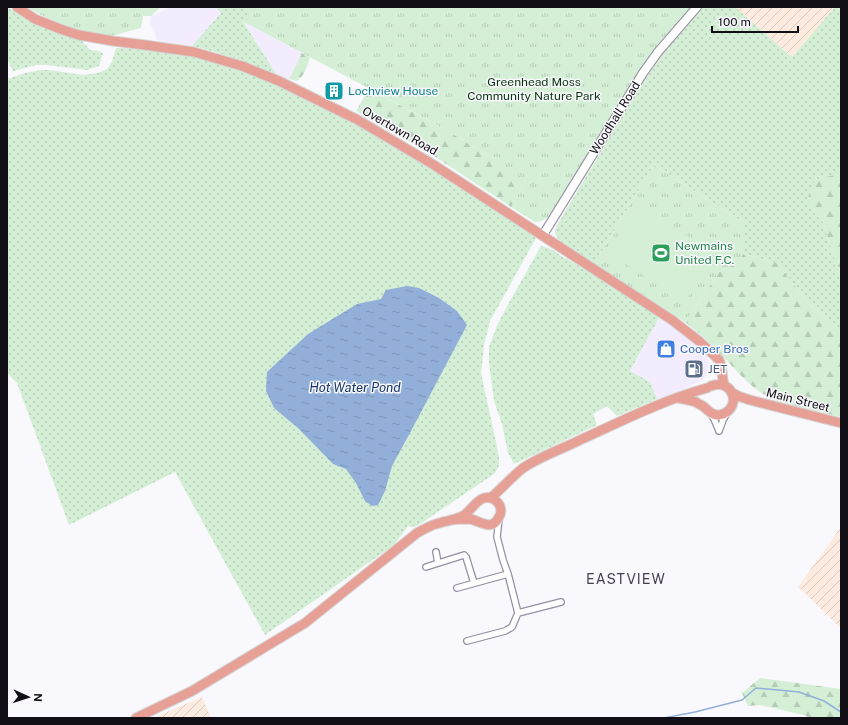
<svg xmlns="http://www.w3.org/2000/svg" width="848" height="725" font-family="'Public Sans',sans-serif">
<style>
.built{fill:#f2ecfe}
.industrial{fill:url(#industrial-furrows)}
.grass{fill:url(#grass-dots)}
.forest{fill:url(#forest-firs)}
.park{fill:url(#park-tufts)}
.garden{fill:#d4efd5}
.water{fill:url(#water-ripples)}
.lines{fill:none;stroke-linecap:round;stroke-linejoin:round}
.stream{stroke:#92afd9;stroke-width:1.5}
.street-casing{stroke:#968ea3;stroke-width:8}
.secondary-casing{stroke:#968ea3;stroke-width:10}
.primary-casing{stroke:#d4d4d5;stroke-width:11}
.street{stroke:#fff;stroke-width:5.5}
.secondary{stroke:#fff;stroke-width:8}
.primary{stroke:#e7a095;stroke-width:9}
.labels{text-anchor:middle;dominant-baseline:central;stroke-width:3;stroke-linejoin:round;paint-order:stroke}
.park-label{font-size:12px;fill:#08350f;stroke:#f9f8fc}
.culture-label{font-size:12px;fill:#0d838f;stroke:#f9f8fc;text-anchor:start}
.street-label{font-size:12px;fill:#110e15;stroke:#f9f8fc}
.leisure-label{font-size:12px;fill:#27864d;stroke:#f9f8fc;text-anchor:start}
.shop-label{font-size:12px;fill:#366cbe;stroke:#f9f8fc;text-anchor:start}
.service-label{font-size:12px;fill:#4e5e75;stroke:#f9f8fc;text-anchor:start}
.water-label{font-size:13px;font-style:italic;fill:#14376b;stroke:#f9f8fc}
.quarter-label{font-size:14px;letter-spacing:1px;fill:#453e50;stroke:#f9f8fc}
</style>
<defs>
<pattern id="industrial-furrows" width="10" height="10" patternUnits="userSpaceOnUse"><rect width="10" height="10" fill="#fdebe0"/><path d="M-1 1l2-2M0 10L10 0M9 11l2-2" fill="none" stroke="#d8c8bf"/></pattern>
<pattern id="grass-dots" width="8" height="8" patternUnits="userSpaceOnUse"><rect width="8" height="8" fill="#d4efd5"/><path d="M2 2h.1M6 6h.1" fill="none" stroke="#b5ccb6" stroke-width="1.8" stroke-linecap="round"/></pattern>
<pattern id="forest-firs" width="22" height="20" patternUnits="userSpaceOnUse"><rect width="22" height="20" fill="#d4efd5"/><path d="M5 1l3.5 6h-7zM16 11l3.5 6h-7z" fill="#b5ccb6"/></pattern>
<pattern id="park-tufts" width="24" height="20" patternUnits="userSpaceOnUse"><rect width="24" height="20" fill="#d4efd5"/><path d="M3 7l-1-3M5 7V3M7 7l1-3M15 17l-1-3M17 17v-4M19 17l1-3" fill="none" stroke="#b5ccb6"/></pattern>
<pattern id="water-ripples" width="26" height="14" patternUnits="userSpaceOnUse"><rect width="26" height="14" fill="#92afd9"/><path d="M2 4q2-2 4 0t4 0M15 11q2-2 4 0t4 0" fill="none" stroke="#7d95b9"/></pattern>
</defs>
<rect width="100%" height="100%" fill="#f9f8fc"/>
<!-- built -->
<path class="built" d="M170,7H216L221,13L192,46L156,40V35L150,23L151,16L167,9Z
M244,22L301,53V55L289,79L277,75Z
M660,316L691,340L706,355L708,360L709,366L705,377L702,380L675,393L657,399L650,382L630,372Z"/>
<!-- industrial -->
<path class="industrial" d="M735,7H835L792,57Z
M841,527V628L798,587Z
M202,697L211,718H153Z"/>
<!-- grass -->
<path class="grass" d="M7,7L34,23L56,33L81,40L90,50L99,51L103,53L99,66L87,70L47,65H37L13,71L7,60Z
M216,7H244L252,16L244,23L277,75C249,64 221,52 192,46L221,13Z
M703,7H735L792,57L835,7H841V173L815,180L812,210L823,222L841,279V326L838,327L808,303L777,263L743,254V222L654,165L594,264C586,258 555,242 555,232C555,228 558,224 560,220L640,87L671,42Z
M116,48C122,48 128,48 134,49C152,50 169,52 186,55C251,70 312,99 370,132C427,164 482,201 536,238L490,321L484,345L481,373L496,442L499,458V465L497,470L494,474L417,526L411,527L408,526L394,545L265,635L175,472L69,525L17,383L7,373V79L25,73L41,70H49L83,75L98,73L107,69L112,62Z
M541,246L553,250L565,259L566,258L660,316L630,371L650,382L657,399L617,416L607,406L593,414L597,425L514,464L508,453L502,424L494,401L489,363V347L497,326L506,308Z"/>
<!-- forest -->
<path class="forest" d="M301,53L310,57C307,67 305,75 297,81L289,79L301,55Z
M369,89L445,129L526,180L511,207L434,156L356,111Z
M841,173V279L823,222L812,210L808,198L815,180Z
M743,254L777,263L808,303L838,327L841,326V417L780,402C750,392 733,365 711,344C703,336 694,329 685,322L719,272L737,263Z
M760,678L841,689V718H810L804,715L760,705L748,706L742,693Z"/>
<!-- park -->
<path class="park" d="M27,7H161L151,16H143L141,28L111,36L85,31L66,26L43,16Z
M244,7H691L663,39L644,66L574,178L548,217L542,221L535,222L511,207L526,180L445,129L244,22L251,16Z
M654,165L743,222V254L737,263L719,272L685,322L594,264Z"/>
<!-- garden -->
<path class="garden" d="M638,205L715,253L685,302L608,253Z"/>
<!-- water -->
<path class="water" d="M407,286L419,288L439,298L457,311L467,325L411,431L392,466L385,491L378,505L372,506L365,501L356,483L346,469L333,464L298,428L274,408L266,391L267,372L308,334L357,304L381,299L386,290Z"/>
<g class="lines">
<!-- stream -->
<path class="stream" d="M664,718L695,712L742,700L756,688L799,692L824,701L841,712"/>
<!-- street casing -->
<g class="street-casing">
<path id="street" d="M711,414L714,419L719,431
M719,431L723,420L727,413
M436,552L438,563
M426,567L464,555L466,557L474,583
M457,588L508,574
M518,613L561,602
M467,641L505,631L512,627L518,613L508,574L503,560L497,537L499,519"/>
</g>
<!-- secondary casing -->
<g class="secondary-casing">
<path id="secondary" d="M543,235L643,73L658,52L697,7"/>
</g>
<!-- primary casing -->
<g class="primary-casing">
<path id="primary" d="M17,7L35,19L63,30L79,35L113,41L145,45L194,52L242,66L279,81L358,120L434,165L672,320L699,341L719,360L721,365L723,380L724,385
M731,392L738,396L750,400L841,423
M678,398C684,399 690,400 696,402C698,404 702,405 704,407C710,412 714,417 723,414C742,406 733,378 711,386
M490,498L494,495C504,486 513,476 523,468C539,457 562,449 580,440C622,421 663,400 707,388
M136,718L192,691L305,623L417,533C423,530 429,526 436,524C445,521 455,520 463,516C471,511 476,500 484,498C495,495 505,507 499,517C492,532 480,521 470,519C463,519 457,519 451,520"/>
</g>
<!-- street -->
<use href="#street" class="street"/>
<!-- secondary -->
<use href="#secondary" class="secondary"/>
<!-- primary -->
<use href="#primary" class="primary"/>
</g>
<!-- icons -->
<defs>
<g id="building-square" transform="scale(1)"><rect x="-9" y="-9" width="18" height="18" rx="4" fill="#0f9aa8" stroke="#f9f8fc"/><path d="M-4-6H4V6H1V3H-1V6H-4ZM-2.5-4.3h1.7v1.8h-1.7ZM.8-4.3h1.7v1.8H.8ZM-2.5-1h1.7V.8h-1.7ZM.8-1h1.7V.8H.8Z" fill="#fff"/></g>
<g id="stadium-square" transform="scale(1)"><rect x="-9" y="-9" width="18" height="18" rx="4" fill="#2e9e5b" stroke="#f9f8fc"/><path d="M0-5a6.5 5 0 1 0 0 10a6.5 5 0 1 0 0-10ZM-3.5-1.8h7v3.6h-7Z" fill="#fff"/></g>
<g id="shop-square" transform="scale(1)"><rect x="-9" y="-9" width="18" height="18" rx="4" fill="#3f7fe0" stroke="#f9f8fc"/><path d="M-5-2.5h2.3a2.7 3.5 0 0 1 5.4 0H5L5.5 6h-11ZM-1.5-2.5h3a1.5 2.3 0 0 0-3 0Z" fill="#fff"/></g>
<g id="fuel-square" transform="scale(1)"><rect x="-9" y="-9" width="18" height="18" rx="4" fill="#5c6f8a" stroke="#f9f8fc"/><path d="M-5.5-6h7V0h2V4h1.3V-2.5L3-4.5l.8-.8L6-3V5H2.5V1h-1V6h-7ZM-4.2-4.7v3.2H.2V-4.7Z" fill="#fff"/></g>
</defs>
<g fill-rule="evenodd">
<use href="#building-square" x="334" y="91"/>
<use href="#stadium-square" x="661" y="253"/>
<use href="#shop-square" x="666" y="349"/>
<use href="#fuel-square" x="694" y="369"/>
</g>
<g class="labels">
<!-- park labels -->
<g class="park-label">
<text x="534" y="82">Greenhead Moss<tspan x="534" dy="14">Community Nature Park</tspan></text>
</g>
<!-- culture labels -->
<g class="culture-label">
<text x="348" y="91">Lochview House</text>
</g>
<!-- street labels -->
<g class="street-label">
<text transform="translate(615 118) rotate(-58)">Woodhall Road</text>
<text transform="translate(400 131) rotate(30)">Overtown Road</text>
<text transform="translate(798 400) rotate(14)">Main Street</text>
</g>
<!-- leisure labels -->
<g class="leisure-label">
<text x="675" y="246">Newmains<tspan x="675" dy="14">United F.C.</tspan></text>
</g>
<!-- shop labels -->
<g class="shop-label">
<text x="680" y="349">Cooper Bros</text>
</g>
<!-- service labels -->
<g class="service-label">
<text x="708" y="369">JET</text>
</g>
<!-- water labels -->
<g class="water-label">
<text x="355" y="387">Hot Water Pond</text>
</g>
<!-- quarter labels -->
<g class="quarter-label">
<text x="626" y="579">EASTVIEW</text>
</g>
</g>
<!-- border -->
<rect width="848" height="725" fill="none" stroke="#110e15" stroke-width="16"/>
<!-- north arrow -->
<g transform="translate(28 697) rotate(93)" stroke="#f9f8fc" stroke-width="3" paint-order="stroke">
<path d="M0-3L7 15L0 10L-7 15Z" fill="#110e15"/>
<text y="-6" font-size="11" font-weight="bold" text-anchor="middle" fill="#110e15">N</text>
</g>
<!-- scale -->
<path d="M712 26v6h86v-6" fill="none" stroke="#110e15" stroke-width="2"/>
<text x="718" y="26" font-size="12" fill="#110e15" stroke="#f9f8fc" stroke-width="3" paint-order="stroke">100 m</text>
</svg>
